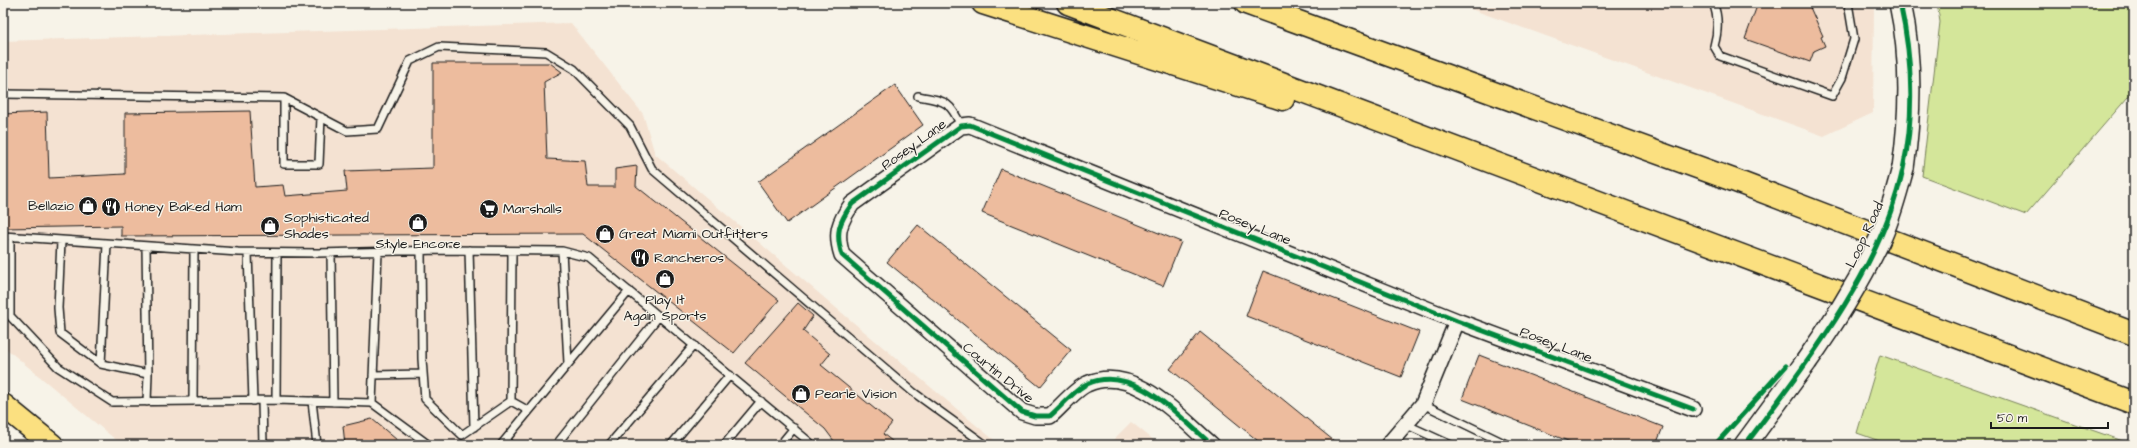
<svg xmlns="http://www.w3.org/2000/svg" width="2137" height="448" font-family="'Architects Daughter',sans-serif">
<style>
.built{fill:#f4e2d2}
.green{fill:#d4e69a;stroke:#78815b}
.building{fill:#edbc9e;stroke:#1c1c1c}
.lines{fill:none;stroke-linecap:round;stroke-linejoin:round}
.lane-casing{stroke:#1c1c1c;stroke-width:10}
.street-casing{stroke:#1c1c1c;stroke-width:18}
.secondary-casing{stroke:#1c1c1c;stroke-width:24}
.primary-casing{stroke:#1c1c1c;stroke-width:25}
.highway-casing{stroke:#1c1c1c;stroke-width:25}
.lane{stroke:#f7f3e8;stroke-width:7}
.street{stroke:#f7f3e8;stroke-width:15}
.secondary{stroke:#f7f3e8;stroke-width:21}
.primary{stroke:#fbe080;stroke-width:22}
.highway{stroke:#fbe080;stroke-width:22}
.secondary-bridge-casing{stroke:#1c1c1c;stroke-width:24;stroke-linecap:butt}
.secondary-bridge{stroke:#f7f3e8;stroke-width:21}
.cycleway-casing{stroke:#f7f3e8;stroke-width:8}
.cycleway{stroke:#00873e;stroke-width:5}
.labels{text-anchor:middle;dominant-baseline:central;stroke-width:3;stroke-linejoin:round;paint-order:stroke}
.street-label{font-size:14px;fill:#1c1c1c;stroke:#f7f3e8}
.poi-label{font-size:14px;fill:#1c1c1c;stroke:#f7f3e8;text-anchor:start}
</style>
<rect width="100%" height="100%" fill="#f7f3e8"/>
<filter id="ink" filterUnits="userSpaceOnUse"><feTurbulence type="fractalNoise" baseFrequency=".025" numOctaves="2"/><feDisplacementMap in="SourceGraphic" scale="8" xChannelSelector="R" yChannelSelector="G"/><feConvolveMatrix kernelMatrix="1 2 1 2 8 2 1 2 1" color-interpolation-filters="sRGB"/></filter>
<g filter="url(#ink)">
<!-- built -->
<path class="built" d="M1454,3H1874L1873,113L1824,136Z
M571,23L643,114L655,154L848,318L994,440L1065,445H122L3,346V41Z
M1131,422L1160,445H1108Z"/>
<!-- green -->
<path class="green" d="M1937,3H2134V90L2026,215L1922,176L1940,22Z
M1880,355L2134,445H1891L1857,433Z"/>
<!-- building -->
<path class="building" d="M1758,3H1808L1823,36L1821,37L1825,46L1814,51L1810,62L1745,39Z
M433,63H550L562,72L544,82L547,159L585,161L588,187H615V169L637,166L636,186L779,300L734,353L583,234L121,236V226L3,228V114L47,112L49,178L125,174V113L250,111L255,187L283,185L285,196L347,191L345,171L433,168Z
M895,85L923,125L787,223L758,182Z
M1001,169L1181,242L1163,286L982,213Z
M918,225L1071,350L1040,387L887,262Z
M1263,271L1419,332L1401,377L1246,316Z
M798,303L813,316L803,331L830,354L821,365L892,423L883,434L897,445H837L825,429L745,363Z
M1200,332L1339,445H1263L1170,369Z
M1479,355L1663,427L1656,445H1578L1462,399Z
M372,419L403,445H345L343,426Z"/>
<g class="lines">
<!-- lane casing -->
<g class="lane-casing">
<path id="lane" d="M1713,3C1719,17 1718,32 1714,46L1720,56L1832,96L1842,78L1854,39L1848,3
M3,94L284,98L347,131L378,129L410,61L439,47L546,52L574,69L630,126L652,169L913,392L986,445
M918,96C944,101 950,100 961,126
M284,98V164H319L321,117
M3,236L238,252L318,253L441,250L562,251L589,258L813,445
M10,237V316L58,367L112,402L276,400L372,403L429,445
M61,241L58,308L60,333L101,364L148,374L147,402
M146,247L148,374
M469,250L474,427
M421,251L422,359L425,399L462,435L511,401L529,411L629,291
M562,251L568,363
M248,253L253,401
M331,253L333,402
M101,364L107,244
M373,375L423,374
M276,400L277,253
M193,401L194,250
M262,401L263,445
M312,401L317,445
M511,401L512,251
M372,403L378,252
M1423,404L1508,445
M1405,424L1451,445
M501,445L529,411
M556,445L659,316
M609,445L694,345
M671,445L730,375
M724,445L761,401
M780,445L794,428"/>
</g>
<!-- street casing -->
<g class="street-casing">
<path id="street" d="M1212,445C1179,417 1134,363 1087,384C1075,389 1060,408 1050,416H1035L1022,412L842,255C835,233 839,222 852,204L961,126L970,125L1457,321L1693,409
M1388,445L1423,404L1457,321"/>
</g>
<!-- secondary casing -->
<g class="secondary-casing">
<path id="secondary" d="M1900,3C1912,58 1911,113 1903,168
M1745,445L1806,362"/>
</g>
<!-- primary casing -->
<g class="primary-casing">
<path id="primary" d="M3,405L52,445"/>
</g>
<!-- highway casing -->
<g class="highway-casing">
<path id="highway" d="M983,3L1283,99
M1068,3L2134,403
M1246,3L1733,180L2134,334"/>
</g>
<!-- lane -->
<use href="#lane" class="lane"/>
<!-- street -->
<use href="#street" class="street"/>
<!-- secondary -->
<use href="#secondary" class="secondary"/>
<!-- primary -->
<use href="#primary" class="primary"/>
<!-- highway -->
<use href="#highway" class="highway"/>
<!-- secondary-bridge casing -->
<g class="secondary-bridge-casing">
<path id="secondary-bridge" d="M1806,362C1833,324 1858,284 1879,241C1890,218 1896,193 1903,168"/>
</g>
<!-- secondary-bridge -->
<use href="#secondary-bridge" class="secondary-bridge"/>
<!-- cycleway casing -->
<g class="cycleway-casing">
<path id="cycleway" d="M1212,445C1179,417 1134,363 1087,384C1075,389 1060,408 1050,416H1035L1022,412L842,255C835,233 839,222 852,204L961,126L970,125L1457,321L1693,409
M1715,445L1786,366
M1745,445C1806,364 1881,270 1903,169C1915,115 1912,56 1900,3"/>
</g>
<!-- cycleway -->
<use href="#cycleway" class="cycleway"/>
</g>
</g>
<!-- icons -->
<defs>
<g id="shop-disc" transform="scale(1)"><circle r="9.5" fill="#1c1c1c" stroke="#f7f3e8"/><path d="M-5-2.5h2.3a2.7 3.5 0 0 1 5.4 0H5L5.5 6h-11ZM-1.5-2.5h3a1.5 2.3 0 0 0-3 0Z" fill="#fff"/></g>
<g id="restaurant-disc" transform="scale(1)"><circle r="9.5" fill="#1c1c1c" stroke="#f7f3e8"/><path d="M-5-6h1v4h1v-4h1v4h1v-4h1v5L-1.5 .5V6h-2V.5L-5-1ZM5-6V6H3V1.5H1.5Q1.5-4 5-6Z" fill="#fff"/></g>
<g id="supermarket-disc" transform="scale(1)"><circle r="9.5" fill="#1c1c1c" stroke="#f7f3e8"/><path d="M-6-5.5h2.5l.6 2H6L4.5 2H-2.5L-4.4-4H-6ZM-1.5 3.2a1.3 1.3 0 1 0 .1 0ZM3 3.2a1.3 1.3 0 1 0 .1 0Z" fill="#fff"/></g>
</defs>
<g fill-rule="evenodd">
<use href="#shop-disc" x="88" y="206"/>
<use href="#restaurant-disc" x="111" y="207"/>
<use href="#supermarket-disc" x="489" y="209"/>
<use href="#shop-disc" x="418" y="223"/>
<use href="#shop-disc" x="270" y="226"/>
<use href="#shop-disc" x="605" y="234"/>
<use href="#restaurant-disc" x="640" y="258"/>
<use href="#shop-disc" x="665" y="279"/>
<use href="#shop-disc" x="801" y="394"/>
</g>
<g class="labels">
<!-- street labels -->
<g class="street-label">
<text transform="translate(914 145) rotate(-36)">Posey Lane</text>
<text transform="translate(1255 227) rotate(22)">Posey Lane</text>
<text transform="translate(1865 235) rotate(-65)">Loop Road</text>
<text transform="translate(1556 345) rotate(21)">Posey Lane</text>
<text transform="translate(998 373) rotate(39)">Courtin Drive</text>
</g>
<!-- poi labels -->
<g class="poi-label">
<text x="74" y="206" text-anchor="end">Bellazio</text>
<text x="125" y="207">Honey Baked Ham</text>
<text x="503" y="209">Marshalls</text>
<text x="284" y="218">Sophisticated<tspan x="284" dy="16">Shades</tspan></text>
<text x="619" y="234">Great Miami Outfitters</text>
<text x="418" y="244" text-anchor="middle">Style Encore</text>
<text x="654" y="258">Rancheros</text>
<text x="665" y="300" text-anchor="middle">Play It<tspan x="665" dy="16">Again Sports</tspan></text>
<text x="815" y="394">Pearle Vision</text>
</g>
</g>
<!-- margin -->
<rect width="2137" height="448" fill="none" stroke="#f7f3e8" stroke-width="16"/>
<rect x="8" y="8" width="2121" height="432" fill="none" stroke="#1c1c1c" stroke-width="1.5" filter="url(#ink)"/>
<!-- scale -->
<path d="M1991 422v6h117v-6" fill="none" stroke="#1c1c1c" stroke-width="2"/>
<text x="1997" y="422" font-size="12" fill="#1c1c1c" stroke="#f7f3e8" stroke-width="3" paint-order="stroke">50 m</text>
</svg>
